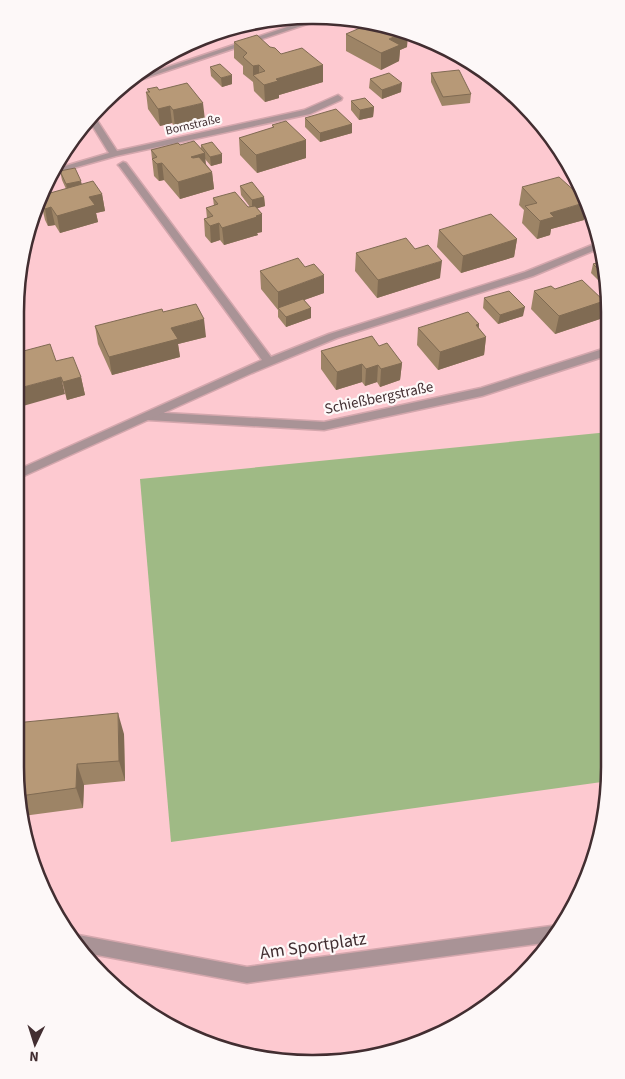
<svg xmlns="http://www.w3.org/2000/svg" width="625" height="1079" font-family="'Source Sans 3',sans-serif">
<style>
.green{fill:#9fba85}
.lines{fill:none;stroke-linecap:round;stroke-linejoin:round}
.service-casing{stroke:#d4a7ad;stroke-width:3}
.minor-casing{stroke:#d4a7ad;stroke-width:3}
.service{fill:#a99396;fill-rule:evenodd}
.minor{fill:#a99396;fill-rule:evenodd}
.wall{fill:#9d8466}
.shaded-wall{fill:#806b53}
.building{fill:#b79977;stroke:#806b53}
.labels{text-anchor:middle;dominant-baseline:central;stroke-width:4.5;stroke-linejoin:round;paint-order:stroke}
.far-street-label{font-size:12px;fill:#422e31;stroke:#fdf8f8}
.street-label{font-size:15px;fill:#422e31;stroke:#fdf8f8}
.near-street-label{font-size:18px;fill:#422e31;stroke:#fdf8f8}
.rim{fill:none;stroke:#422e31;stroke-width:2.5}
</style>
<rect width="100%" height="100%" fill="#fdc9d0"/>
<!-- green -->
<path class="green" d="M609,432V781L171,842L140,479Z"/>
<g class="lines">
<!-- service casing -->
<g class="service-casing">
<path id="service" d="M554,143L573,170H569L552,145Z
M609,347V355L482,396L324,430L148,420L142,416L148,412L324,422L481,388Z"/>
</g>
<!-- minor casing -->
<g class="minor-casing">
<path id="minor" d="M305,21H316L128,84L135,78Z
M338,95L342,98L341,100L310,114L116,156L52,174L55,169L109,153L90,122L95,117L117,151L304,110Z
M123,162L126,163L271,357L329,334L525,272L597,243L599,242L600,248L533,276L337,338L252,373L15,480V471L262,360L120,167L118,165Z
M559,925L563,926L551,942L247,983L81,952L70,935L73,934L247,967Z"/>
</g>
<!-- service -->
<use href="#service" class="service"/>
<!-- minor -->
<use href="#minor" class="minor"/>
</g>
<!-- wall -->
<path class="wall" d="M346,34L407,47L400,50L399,61L381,70L346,51Z
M234,42L270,47L281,54L323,65V82L279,95V98L265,102L254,91L253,82L243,74V66L234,58Z
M210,67L232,84L222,87L211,76Z
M431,73L471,94L470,103L442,106L431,82Z
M370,79L401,92L382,99L369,88Z
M147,89L159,90L205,120L175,127L172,123L160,126L148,109L146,92H148Z
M351,101L374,107L373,117L359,120L351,110Z
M305,118L352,124V133L320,142L305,127Z
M272,125L306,140V158L257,173L240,155L239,138L273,128Z
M180,145L201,148V145L222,163L211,166L205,159L206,164L212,172L214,189L180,199L164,180L159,181L154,176L151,150Z
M60,171L82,184L102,194L105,211L96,213L98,222L60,233L55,225L48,226L45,220L41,203L45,202L43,195L66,189L62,180Z
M240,186L264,197L265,206L257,208L262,214V232L257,233L258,235L224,245L220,240L211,243L205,236L204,219L207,218L206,208L214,206L213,198L248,207H250L241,195Z
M522,187L584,220L551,229L550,235L537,239L522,223L524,210L519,205Z
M439,230L517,239L514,257L461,273L437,247Z
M356,253L440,278L377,298L355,271Z
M603,261L609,289H607L591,273L593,264Z
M260,271L324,293L304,300L311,308V318L286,327L278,317V310L261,289Z
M534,291L604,301L600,319L555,334L531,309Z
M484,298L523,316L498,324L483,308Z
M163,312L206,337L178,344L180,357L112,375L98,344L95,326Z
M479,324V328L486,337L484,355L438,370L417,345L418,328Z
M379,346L402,363L400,380L380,387L377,382L365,386L362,382L336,390L321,369V351Z
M56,361L81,377L85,395L67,400Z
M124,734L125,781L84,785L83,808L23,816L15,766Z"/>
<!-- shaded-wall -->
<path class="shaded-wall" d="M262,21H271L262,24Z
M401,34L408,36L407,47L400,50L399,61L381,70V53L389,39Z
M220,35V39L190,48Z
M259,65V81L253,75V66Z
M323,65V82L279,95V98L265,102L264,85L276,79Z
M232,75V84L222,87L221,78Z
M402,83L401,92L382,99V90Z
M203,103L205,120L175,127L173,110Z
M170,106L172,123L160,126L158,109Z
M374,107L373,117L359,120L360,110Z
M352,124V133L320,142V133Z
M306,140V158L257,173L256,155Z
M205,153L206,170L191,157Z
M222,154V163L211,166L210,157Z
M162,163L164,180L159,181L157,164Z
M212,172L214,189L180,199L178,182Z
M81,181L83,190L68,193L66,184Z
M102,194L105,211L96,213L98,222L60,233L57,216L89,197Z
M264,197L265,206L252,210V200Z
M587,202L584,220L551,229L550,235L537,239L540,221L550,213Z
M51,207L55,225L48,226L45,209Z
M262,214V232L257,233L258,235L224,245L222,228Z
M219,223L220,240L211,243L210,226Z
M517,239L514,257L461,273L463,256Z
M442,261L440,278L377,298L378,280Z
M324,275V293L279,309L278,308V310V292Z
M604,301L600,319L555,334L559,316Z
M525,307L523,316L498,324L500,315Z
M311,308V318L286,327V317Z
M204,319L206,337L178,344L180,357L112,375L109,357L171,328Z
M479,324L477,340L486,337L484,355L438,370L440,352L476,325Z
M402,363L400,380L380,387L381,369Z
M362,364V382L336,390L337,372Z
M378,365L377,382L365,386L366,369Z
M61,377L65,394L16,408V389Z
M81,377L85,395L67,400L63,382Z
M118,713L124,734L125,781L119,761Z
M77,764L84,785L83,808L76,788Z"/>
<!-- building -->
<path class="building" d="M374,22L401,34L389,39L400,45L381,53L346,34Z
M257,35L270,47L275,48L281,54L302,48L323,65L276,79L278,81L264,85L253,75L265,71L259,65L253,66L243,57L247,53L234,42Z
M220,64L232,75L221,78L210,67Z
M459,70L471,94L443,97L431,73Z
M389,73L402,83L382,90L370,79Z
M187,83L203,103L173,110L170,106L158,109L146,92H150L147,89L157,87L159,90Z
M365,98L374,107L360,110L351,101Z
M336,109L352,124L320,133L305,118Z
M286,121L306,140L256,155L239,138L274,127L272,125Z
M194,141L205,153L191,157L193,158L199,157L212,172L178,182L162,163L157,164L152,159L157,157L151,150L178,143L180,145Z
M212,142L222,154L210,157L201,145Z
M75,168L81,181L66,184L60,171Z
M559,177L587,202L550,213L554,217L540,221L525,206L537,203L522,187Z
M93,181L102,194L89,197L95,205L57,216L51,207L45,209L41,203L47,201L43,195Z
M252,182L264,197L252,200L240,186Z
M235,192L248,207L255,206L262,214L256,216L257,217L222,228L219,223L210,226L204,219L213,216L206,208L218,204L213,198Z
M491,214L517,239L463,256L439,230Z
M406,238L415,249L428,245L442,261L378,280L356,253Z
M298,258L305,267L314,264L324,275L278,292L260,271Z
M603,261L606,277L593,264Z
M582,280L604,301L559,316L534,291L551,286L555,289Z
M509,291L525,307L500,315L484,298Z
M303,299L311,308L286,317L278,308Z
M196,304L204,319L171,328L178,339L109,357L95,326L162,309L163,312Z
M468,312L479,324L476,325L486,337L440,352L418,328Z
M372,336L379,346L387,343L402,363L381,369L378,365L366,369L362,364L337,372L321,351Z
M50,344L56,361L73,357L81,377L63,382L61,377L16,389V353Z
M118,713L119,761L77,764L76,788L20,796L15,766V723Z"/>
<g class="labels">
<!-- far-street labels -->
<g class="far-street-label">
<text transform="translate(193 125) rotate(-13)">Bornstraße</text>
</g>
<!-- street labels -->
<g class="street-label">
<text transform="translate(379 398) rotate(-12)">Schießbergstraße</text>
</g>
<!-- near-street labels -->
<g class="near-street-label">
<text transform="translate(313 946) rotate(-8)">Am Sportplatz</text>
</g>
</g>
<!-- crop -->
<path d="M0 0H625V1079H0ZM312 24H313A288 288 0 0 1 601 312V767A288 288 0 0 1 313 1055H312A288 288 0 0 1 24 767V312A288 288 0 0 1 312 24Z" fill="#fdf8f8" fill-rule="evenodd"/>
<path class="rim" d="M312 24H313A288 288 0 0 1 601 312V767A288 288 0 0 1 313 1055H312A288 288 0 0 1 24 767V312A288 288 0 0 1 312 24Z"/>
<!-- north arrow -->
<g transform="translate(35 1044) rotate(184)" stroke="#fdf8f8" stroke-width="4" paint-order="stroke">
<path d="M0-4L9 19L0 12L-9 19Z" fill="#422e31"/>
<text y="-8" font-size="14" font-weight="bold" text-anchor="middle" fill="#422e31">N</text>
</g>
</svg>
